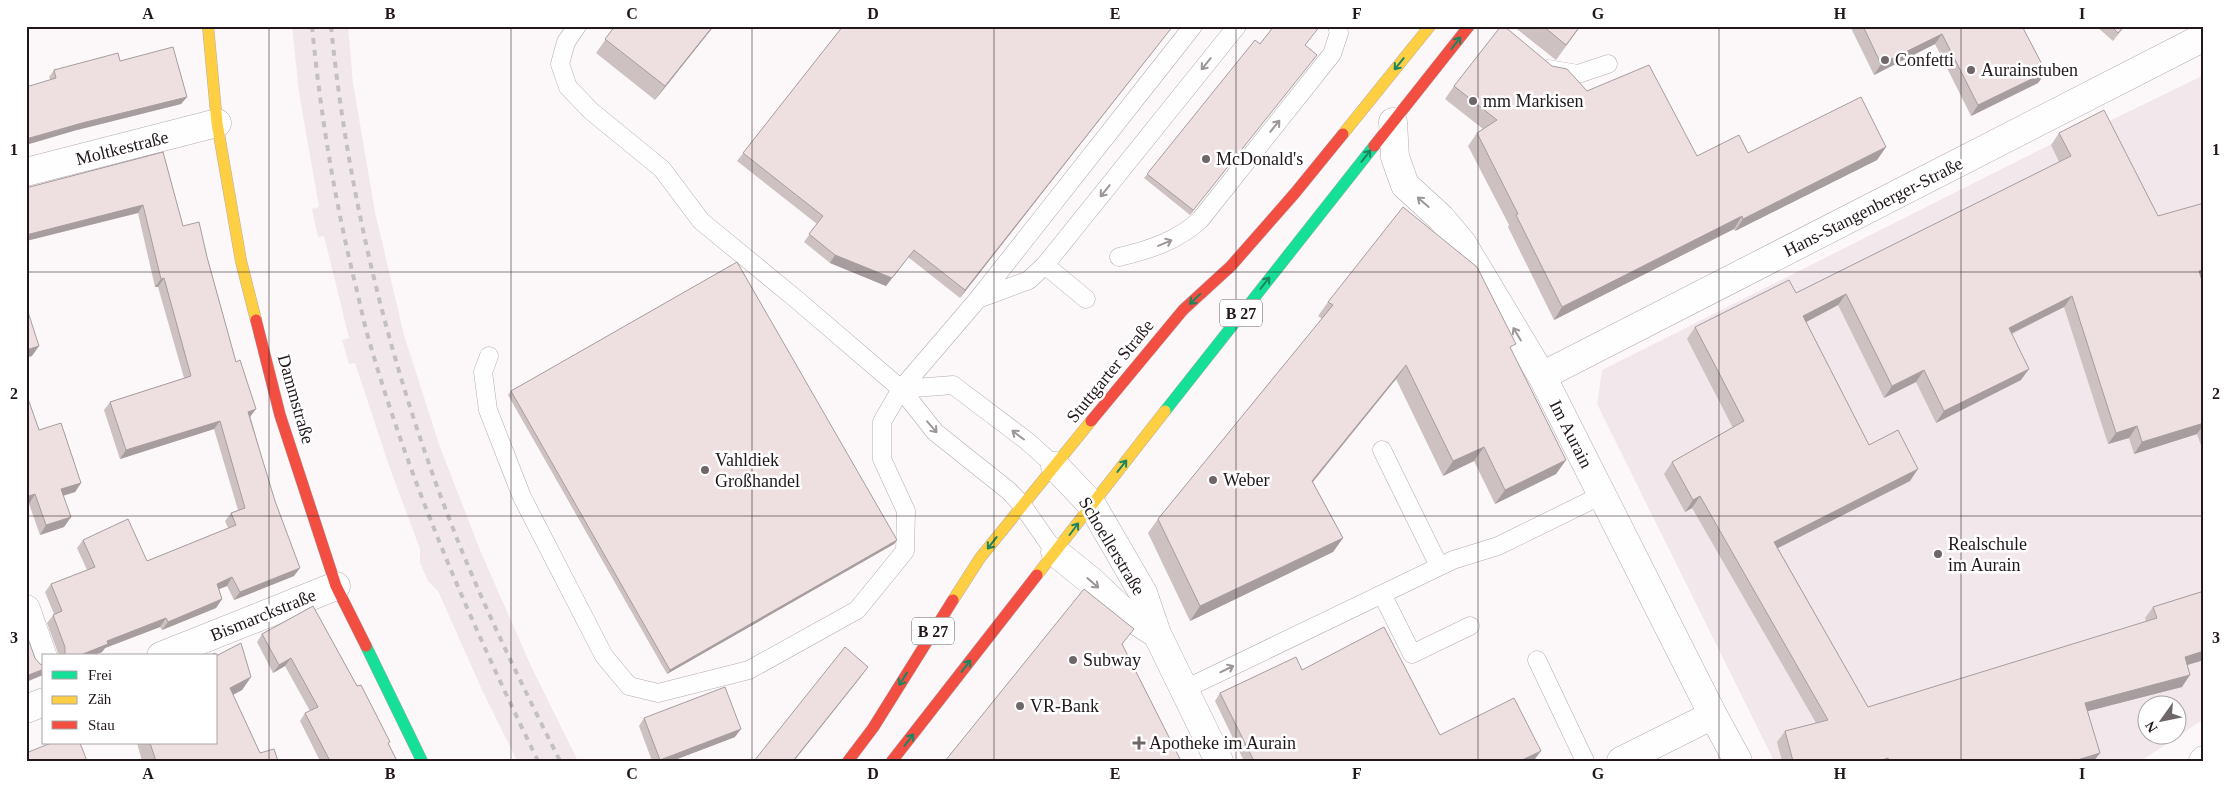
<svg xmlns="http://www.w3.org/2000/svg" width="2230" height="787" font-family="'Times New Roman',serif">
<style>
.built{fill:#f2e8ec;fill-rule:evenodd}
.lines{fill:none;stroke-linecap:round;stroke-linejoin:round}
.lane-casing{stroke:#b3acaf;stroke-width:19}
.street-casing{stroke:#b3acaf;stroke-width:29}
.fast-casing{stroke:#b3acaf;stroke-width:12}
.slow-casing{stroke:#b3acaf;stroke-width:12}
.jam-casing{stroke:#b3acaf;stroke-width:12}
.lane{stroke:#fffefe;stroke-width:18}
.street{stroke:#fffefe;stroke-width:28}
.fast{stroke:#16e098;stroke-width:11}
.slow{stroke:#ffcf43;stroke-width:11}
.jam{stroke:#f24e42;stroke-width:11}
.rail{stroke:#c2c0c1;stroke-width:4;stroke-dasharray:6 6;stroke-linecap:butt}
.wall{fill:#cdc1c2}
.shaded-wall{fill:#a79d9e}
.building{fill:#eee0e1;stroke:#a79d9e}
.oneway{stroke:#1b8660}
.oneway2{stroke:#9c9698}
.grid{fill:none;stroke:#22171b;stroke-width:1;stroke-opacity:0.55}
.poi-dot{fill:#6e6669;stroke:#fff;stroke-width:2}
.labels{text-anchor:middle;dominant-baseline:central;stroke-width:5;stroke-linejoin:round;paint-order:stroke}
.shield{fill:#fff;stroke:#645d5f;stroke-width:1}
.shield-label{font-size:16px;font-weight:bold;fill:#22171b}
.poi-label{font-size:18px;fill:#22171b;stroke:#fff;text-anchor:start}
.street-label{font-size:18px;fill:#22171b;stroke:#fff}
.neatline{fill:none;stroke:#22171b;stroke-width:2}
.grid-label{font-size:16px;text-anchor:middle;font-weight:bold;fill:#22171b}
</style>
<rect width="100%" height="100%" fill="#fcf8fa"/>
<!-- built -->
<path class="built" d="M292,26H348L353,83L375,212L404,335L440,447L480,550L531,666L578,761H517L482,690L438,591L428,581L420,563V549L389,466L355,363L349,364L342,340L349,338L324,236L318,237L312,209L319,207L299,93Z
M2204,75V719L2141,761H1774L1597,404L1602,370L2095,122L2099,126ZM2148,704H2178V734H2148Z"/>
<g class="lines">
<!-- lane casing -->
<g class="lane-casing">
<path id="lane" d="M577,26L566,42L560,64L568,87L591,111L662,169L701,221L796,299L901,389L935,432L1009,491L1022,505L1055,552
M1548,69L1578,74L1608,64
M1119,257C1149,250 1177,241 1200,220L1332,54L1339,33L1337,26
M1045,265L1237,26
M978,299L1193,26
M489,356L483,372L488,410L522,497L604,656L629,686L658,693L749,670L857,610L905,551L906,511L882,459V422L901,389L978,299L1029,280L1045,265L1086,299
M901,389L953,385L1027,441L1055,466
M1382,450L1439,566
M1382,594L1412,654L1470,626
M1537,660L1585,761
M1183,690L1453,560L1498,546L1602,495"/>
</g>
<!-- street casing -->
<g class="street-casing">
<path id="street" d="M1393,122L1395,157L1405,185L1441,218L1462,243L1542,376L1713,715L1738,761
M26,172L217,123
M1542,376L2204,37
M1055,466L1092,505L1143,593L1157,634L1219,761
M1055,552L1091,581L1127,615L1157,634
M26,609L44,660
M161,656L336,586
M26,709L44,702
M1621,761L1713,715
M2203,761L2204,760"/>
</g>
<!-- fast casing -->
<g class="fast-casing">
<path id="fast" d="M1165,411L1374,146
M366,646L422,761"/>
</g>
<!-- slow casing -->
<g class="slow-casing">
<path id="slow" d="M208,26L217,123L241,261L256,320
M1343,134L1430,26
M1037,575L1165,411
M953,600L980,558L1091,421"/>
</g>
<!-- jam casing -->
<g class="jam-casing">
<path id="jam" d="M1374,146L1469,26
M256,320L280,415L336,586L366,646
M1091,421L1183,310L1231,266L1295,193L1343,134
M848,761L873,728L953,600
M892,761L1037,575"/>
</g>
<!-- lane -->
<use href="#lane" class="lane"/>
<!-- street -->
<use href="#street" class="street"/>
<!-- fast -->
<use href="#fast" class="fast"/>
<!-- slow -->
<use href="#slow" class="slow"/>
<!-- jam -->
<use href="#jam" class="jam"/>
<!-- rail -->
<path class="rail" d="M312,26C320,111 334,196 354,279C360,302 364,325 371,347C413,491 473,627 538,761
M331,26C349,208 395,387 464,556C493,626 526,693 560,761"/>
</g>
<!-- wall -->
<path class="wall" d="M615,26H714L655,100L596,53Z
M843,26H1173L960,298L908,257L886,286L830,263L804,242L817,224L737,161Z
M1513,26H1581L1556,60Z
M1850,26H2022L2046,72L2038,83L1971,116L1935,44L1874,75Z
M2096,26H2125L2113,41Z
M1260,44L1305,46L1192,213L1190,215L1144,178Z
M120,61L187,97L181,104L77,130L49,77L54,70Z
M1552,66L1587,91L1697,156L1886,147L1877,160L1735,231L1734,229L1554,320L1508,227L1509,225L1468,146L1477,133L1483,129L1445,99L1454,86Z
M2059,133L2158,216L2201,279L2204,287V454L2197,434L2134,454L2129,438L2108,444L2064,307L2012,334L2021,380L1936,423L1916,382L1884,398L1838,305L1806,322L1869,445L1910,481L1778,548L1868,707L2146,622L2145,618L2153,607L2204,591V660L2187,665L2182,687L2087,711L2094,761H1782L1777,742L1785,731L1816,723L1692,508L1685,512L1664,474L1672,462L1733,428L1687,339L1695,327L1796,293L2059,162L2051,145Z
M163,152L183,226L207,257L294,576L234,600L227,586L219,589L222,599L216,608L162,630L160,627L105,648L102,652L93,656H59L47,623L54,614L45,592L51,584L87,570L77,548L83,540L147,561L228,528L225,521L231,513L238,510L214,429L120,459L104,410L110,402L184,378L158,287H155L138,213L26,241V188Z
M1328,302L1566,460L1556,474L1495,504L1474,461L1443,476L1396,379L1313,482L1343,538L1333,552L1190,621L1148,533L1158,519L1322,319L1318,316Z
M511,391L897,540L894,544L667,674L508,395Z
M39,430L81,483L75,492L63,496L71,517L64,527L40,535L29,504Z
M313,606L389,745L397,761H320L300,721L305,713L310,711L285,666L273,673L257,642L262,634Z
M216,656L251,677L242,690L233,695L260,753L278,761H142L137,743H216Z
M1302,670L1440,735L1535,759L1531,761H1244L1215,701L1220,693Z
M644,718L735,737L672,761H652L639,726Z"/>
<!-- shaded-wall -->
<path class="shaded-wall" d="M713,26H714L655,100L665,86Z
M1173,26L960,298L965,290Z
M1942,34L1935,44L1874,75L1881,64Z
M2046,72L2038,83L1971,116L1978,105Z
M187,97L181,104L77,130L26,145V139L82,123Z
M1886,147L1877,160L1735,231L1743,219Z
M143,205L138,213L26,241V235Z
M1742,216L1734,229L1554,320L1562,307Z
M914,250L886,286L830,263L835,255Z
M2204,269V278L2191,283L2199,271Z
M164,278L158,287H155L161,279Z
M1846,294L1838,305L1795,328L1803,316Z
M2072,296L2064,307L2000,339L2009,328Z
M39,346L32,356L26,358V350Z
M1406,365L1396,379L1302,495L1312,481Z
M2029,369L2021,380L1936,423L1944,411Z
M1924,370L1916,382L1884,398L1892,386Z
M256,409L250,417L248,412Z
M220,421L214,429L120,459L126,450Z
M2204,423V424L2197,434L2134,454L2142,442Z
M2137,426L2129,438L2108,444L2116,433Z
M1484,447L1474,461L1443,476L1453,461Z
M1566,460L1556,474L1495,504L1505,490Z
M1918,469L1910,481L1766,554L1774,542Z
M81,483L75,492L55,498L61,489Z
M35,494L29,504H26V497Z
M1700,496L1692,508L1685,512L1693,500Z
M71,517L64,527L40,535L46,525Z
M1343,538L1333,552L1190,621L1200,606Z
M897,540L894,544L667,674L670,670Z
M300,568L294,576L234,600L240,592Z
M232,577L227,586L212,592L217,584Z
M222,599L216,608L162,630L168,622Z
M166,618L160,627L105,648L102,652L93,656H78L107,641Z
M2204,651V660L2177,668L2185,657Z
M291,658L285,666L273,673L279,665Z
M868,667L860,678L794,761H793Z
M44,669V674L43,675L26,682V676Z
M2190,675L2182,687L2077,714L2085,703Z
M251,677L242,690L221,701L230,688Z
M741,729L735,737L672,761H659L660,760Z
M1541,751L1535,759L1531,761H1520Z
M2100,753L2094,761H2074Z"/>
<!-- building -->
<path class="building" d="M615,26H713L665,86L605,39Z
M843,26H1173L965,290L914,250L892,278L835,255L809,234L823,216L743,153Z
M1274,26H1320L1305,45L1317,55L1195,208L1193,210L1147,174L1255,40L1260,44Z
M1501,26H1504L1552,66L1567,69L1587,91L1649,65L1697,156L1739,135L1748,153L1861,97L1886,147L1743,219L1742,216L1562,307L1516,215L1518,214L1477,133L1497,120L1454,86Z
M1543,26H1580L1566,45Z
M1863,26H2022L2046,72L1978,105L1942,34L1881,64Z
M2111,26H2124L2118,33Z
M173,47L187,97L82,123L26,139V87L56,78L54,70L118,53L120,61Z
M2104,110L2158,216L2204,203V269L2199,271L2204,287V423L2142,442L2137,426L2116,433L2072,296L2009,328L2029,369L1944,411L1924,370L1892,386L1846,294L1803,316L1869,445L1898,430L1918,469L1774,542L1868,707L2157,618L2153,607L2204,591V651L2185,657L2190,675L2085,703L2100,753L2074,761H1889L1888,758L1879,761H1793L1785,731L1828,720L1700,496L1693,500L1672,462L1744,421L1695,327L1789,280L1796,293L2071,156L2059,133Z
M163,152L183,226L199,222L207,257L236,362L240,360L256,409L248,412L275,501L300,568L240,592L232,577L217,584L222,599L168,622L166,618L107,641L108,644L78,656H65V647L53,615L62,611L51,584L95,567L83,540L128,519L147,561L236,525L231,513L245,508L220,421L126,450L110,402L191,376L164,278L161,279L143,205L26,235V188Z
M1403,207L1477,267L1516,344L1510,347L1566,460L1505,490L1484,447L1453,461L1406,365L1312,481L1343,538L1200,606L1158,519L1333,305L1328,302Z
M737,262L897,540L670,670L511,391Z
M28,312L39,346L26,350V313Z
M26,393L39,430L61,423L81,483L61,489L71,517L46,525L35,494L26,497Z
M1084,589L1134,629L1122,644L1181,761H945Z
M313,606L357,686L361,685L390,742L388,743L397,761H330L305,713L318,707L291,658L279,665L262,634Z
M1384,627L1440,735L1514,698L1541,751L1520,761H1254L1220,693L1296,657L1302,670Z
M26,633L35,658L40,664L44,666V669L26,676Z
M241,643L251,677L230,688L260,753L274,749L278,761H156L150,743H216V656Z
M845,647L868,667L793,761H754Z
M215,653L216,656H209Z
M725,687L741,729L660,760L644,718Z
M51,743H80L87,761H26V753Z"/>
<!-- one-way arrows -->
<defs><path id="oneway-shaft" d="M-6 0H5M1.5-3L5.5 0L1.5 3" fill="none" stroke-width="1.6" stroke-linecap="round" stroke-linejoin="round" transform="scale(1.25)"/></defs>
<g class="oneway">
<use href="#oneway-shaft" transform="translate(1456 43) rotate(-52)"/>
<use href="#oneway-shaft" transform="translate(1399 64) rotate(129)"/>
<use href="#oneway-shaft" transform="translate(1366 156) rotate(-52)"/>
<use href="#oneway-shaft" transform="translate(1265 283) rotate(-52)"/>
<use href="#oneway-shaft" transform="translate(1195 299) rotate(137)"/>
<use href="#oneway-shaft" transform="translate(1122 466) rotate(-52)"/>
<use href="#oneway-shaft" transform="translate(1074 529) rotate(-53)"/>
<use href="#oneway-shaft" transform="translate(992 543) rotate(128)"/>
<use href="#oneway-shaft" transform="translate(966 666) rotate(-52)"/>
<use href="#oneway-shaft" transform="translate(903 679) rotate(122)"/>
<use href="#oneway-shaft" transform="translate(909 740) rotate(-52)"/>
</g>
<g class="oneway2">
<use href="#oneway-shaft" transform="translate(1206 64) rotate(129)"/>
<use href="#oneway-shaft" transform="translate(1275 126) rotate(-51)"/>
<use href="#oneway-shaft" transform="translate(1105 191) rotate(129)"/>
<use href="#oneway-shaft" transform="translate(1423 202) rotate(-139)"/>
<use href="#oneway-shaft" transform="translate(1165 243) rotate(-23)"/>
<use href="#oneway-shaft" transform="translate(1517 334) rotate(-121)"/>
<use href="#oneway-shaft" transform="translate(932 427) rotate(49)"/>
<use href="#oneway-shaft" transform="translate(1018 435) rotate(-143)"/>
<use href="#oneway-shaft" transform="translate(1093 583) rotate(41)"/>
<use href="#oneway-shaft" transform="translate(1227 669) rotate(-26)"/>
</g>
<!-- grid -->
<path class="grid" d="M269,26V761M511,26V761M752,26V761M994,26V761M1236,26V761M1478,26V761M1719,26V761M1961,26V761M26,272H2204M26,516H2204"/>
<!-- markers -->
<g class="poi-dot">
<circle cx="1885" cy="60" r="5"/>
<circle cx="1971" cy="70" r="5"/>
<circle cx="1473" cy="101" r="5"/>
<circle cx="1206" cy="159" r="5"/>
<circle cx="705" cy="470" r="5"/>
<circle cx="1213" cy="480" r="5"/>
<circle cx="1938" cy="554" r="5"/>
<circle cx="1073" cy="660" r="5"/>
<circle cx="1020" cy="706" r="5"/>
<path d="M1136.5 735.5h5v5h5v5h-5v5h-5v-5h-5v-5h5z"/>
</g>
<g class="labels">
<!-- shield labels -->
<g class="shield">
<rect x="1220" y="299.5" width="42" height="27" rx="4"/>
<rect x="912" y="617.5" width="42" height="27" rx="4"/>
</g>
<g class="shield-label">
<text x="1241" y="313">B 27</text>
<text x="933" y="631">B 27</text>
</g>
<!-- poi labels -->
<g class="poi-label">
<text x="1895" y="60">Confetti</text>
<text x="1981" y="70">Aurainstuben</text>
<text x="1483" y="101">mm Markisen</text>
<text x="1216" y="159">McDonald's</text>
<text x="715" y="460">Vahldiek<tspan x="715" dy="21">Großhandel</tspan></text>
<text x="1223" y="480">Weber</text>
<text x="1948" y="544">Realschule<tspan x="1948" dy="21">im Aurain</tspan></text>
<text x="1083" y="660">Subway</text>
<text x="1030" y="706">VR-Bank</text>
<text x="1149" y="743">Apotheke im Aurain</text>
</g>
<!-- street labels -->
<g class="street-label">
<text transform="translate(122 148) rotate(-14)">Moltkestraße</text>
<text transform="translate(1873 207) rotate(-27)">Hans-Stangenberger-Straße</text>
<text transform="translate(1110 371) rotate(-51)">Stuttgarter Straße</text>
<text transform="translate(296 399) rotate(74)">Dammstraße</text>
<text transform="translate(1571 434) rotate(63)">Im Aurain</text>
<text transform="translate(1112 546) rotate(59)">Schoellerstraße</text>
<text transform="translate(263 615) rotate(-22)">Bismarckstraße</text>
</g>
</g>
<!-- border -->
<rect width="2230" height="787" fill="none" stroke="#ffffff" stroke-width="55"/>
<!-- legend -->
<rect x="42" y="654" width="175" height="90" fill="#ffffff" stroke="#a7a2a4"/>
<rect x="52" y="671" width="25" height="8" fill="#16e098" stroke="#a7a2a4"/>
<text x="88" y="680" font-size="15" fill="#22171b">Frei</text>
<rect x="52" y="696" width="25" height="8" fill="#ffcf43" stroke="#a7a2a4"/>
<text x="88" y="704" font-size="15" fill="#22171b">Zäh</text>
<rect x="52" y="721" width="25" height="8" fill="#f24e42" stroke="#a7a2a4"/>
<text x="88" y="730" font-size="15" fill="#22171b">Stau</text>
<!-- north arrow -->
<g transform="translate(2162 720) rotate(237)"><circle r="24" fill="#ffffff" stroke="#a7a2a4"/>
<path d="M0-4L9 19L0 12L-9 19Z" fill="#6e6669"/>
<text y="-8" font-size="14" font-weight="bold" text-anchor="middle" fill="#22171b">N</text>
</g>
<rect x="28" y="28" width="2174" height="732" class="neatline"/>
<g class="grid-label">
<text x="148" y="19">A</text>
<text x="390" y="19">B</text>
<text x="632" y="19">C</text>
<text x="873" y="19">D</text>
<text x="1115" y="19">E</text>
<text x="1357" y="19">F</text>
<text x="1598" y="19">G</text>
<text x="1840" y="19">H</text>
<text x="2082" y="19">I</text>
<text x="14" y="155">1</text>
<text x="2216" y="155">1</text>
<text x="14" y="399">2</text>
<text x="2216" y="399">2</text>
<text x="14" y="643">3</text>
<text x="2216" y="643">3</text>
<text x="148" y="779">A</text>
<text x="390" y="779">B</text>
<text x="632" y="779">C</text>
<text x="873" y="779">D</text>
<text x="1115" y="779">E</text>
<text x="1357" y="779">F</text>
<text x="1598" y="779">G</text>
<text x="1840" y="779">H</text>
<text x="2082" y="779">I</text>
</g>
</svg>
